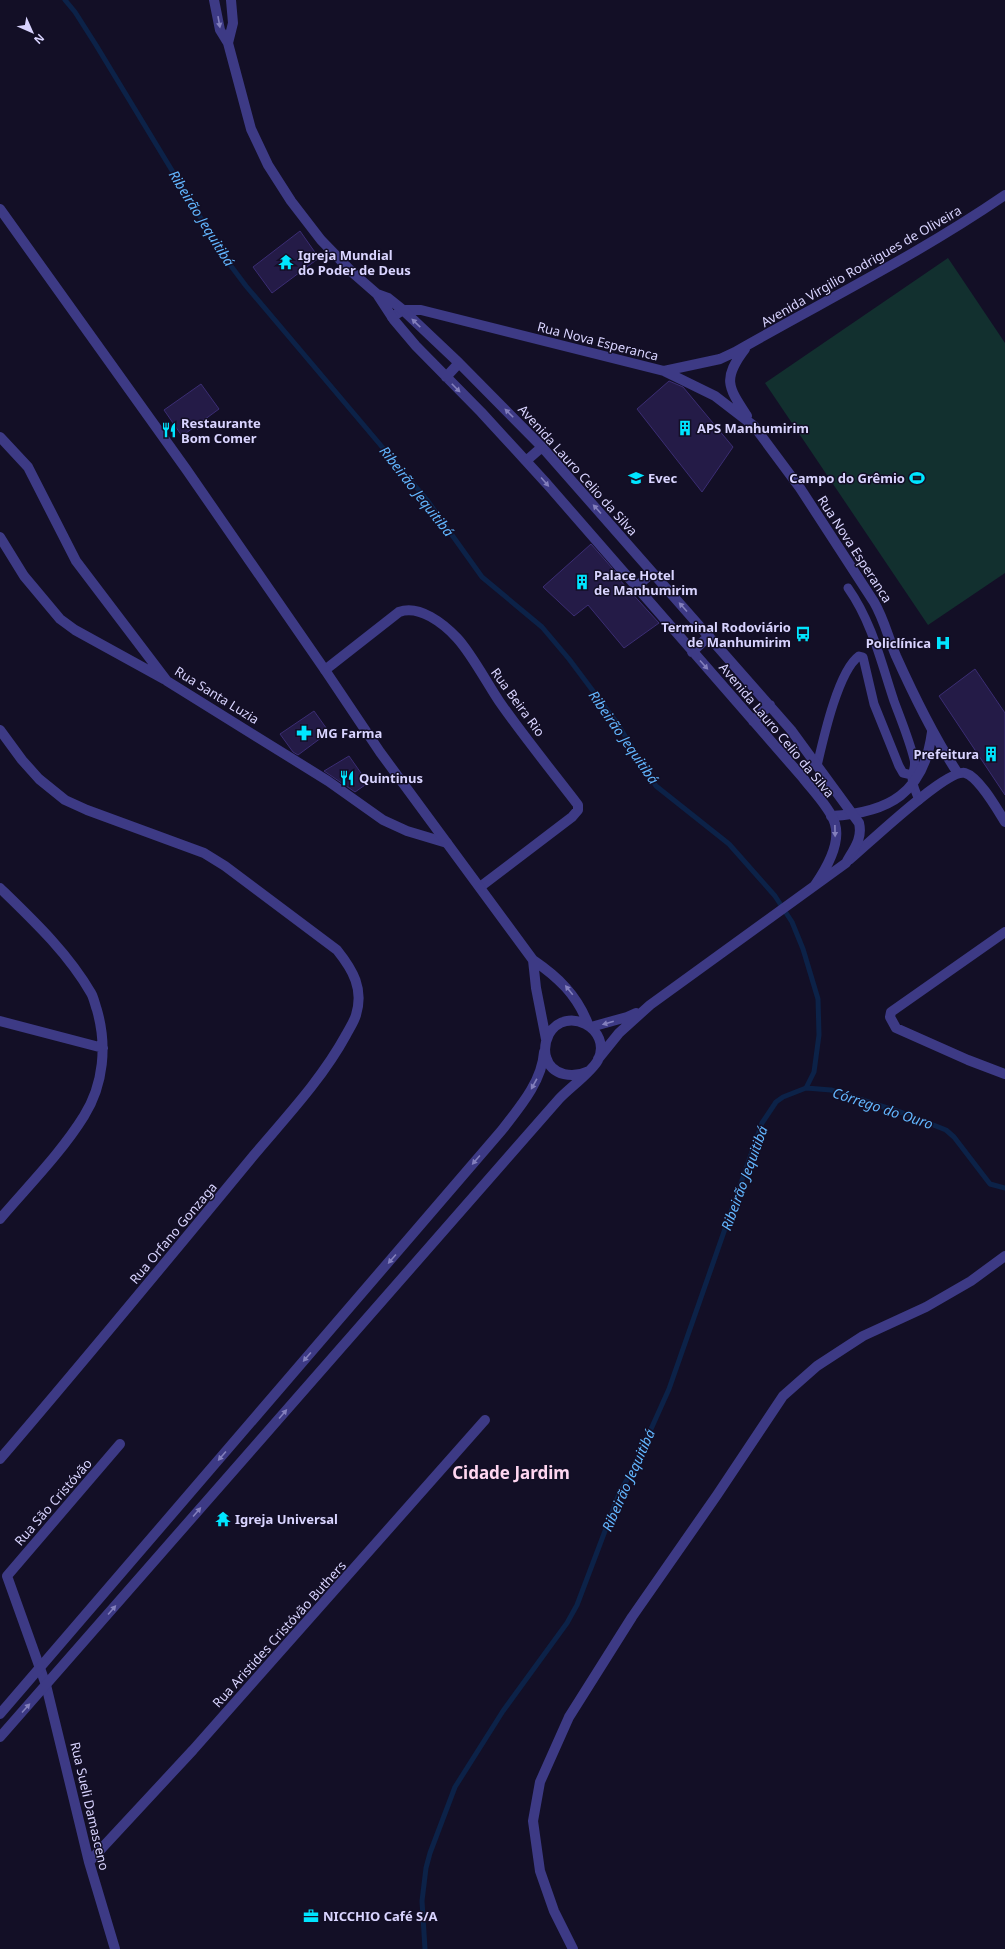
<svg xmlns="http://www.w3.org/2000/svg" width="1005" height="1949" font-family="'Noto Sans',sans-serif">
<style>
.garden{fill:#12302f}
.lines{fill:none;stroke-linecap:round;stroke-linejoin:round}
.stream{stroke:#0c2248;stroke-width:5}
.building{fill:#241b47;stroke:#3b2d73}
.service{stroke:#3d3a85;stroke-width:9}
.minor{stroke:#3d3a85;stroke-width:10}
.tertiary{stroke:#3d3a85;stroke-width:10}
.oneway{fill:#837fbc}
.labels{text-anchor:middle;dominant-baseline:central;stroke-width:3;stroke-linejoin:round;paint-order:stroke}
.poi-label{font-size:13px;font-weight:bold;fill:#d9d4ff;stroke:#130f26;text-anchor:start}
.street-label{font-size:13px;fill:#d9d4ff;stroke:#130f26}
.water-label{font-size:14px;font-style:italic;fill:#62b6ff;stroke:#130f26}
.district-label{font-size:17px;font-weight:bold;fill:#ffd6f0;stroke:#130f26}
</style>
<rect width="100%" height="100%" fill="#130f26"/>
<!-- garden -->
<path class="garden" d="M948,258L1005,343V573L928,625L765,383Z"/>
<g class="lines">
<!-- stream -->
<path class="stream" d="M65,0L75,12L96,45L225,258L246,286L427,500L482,577L542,627L569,659L617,723L656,786L729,844L775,896L792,922L803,949L818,999L819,1035L814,1072L806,1088L783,1097L776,1102L762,1123L669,1389L634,1467L619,1494L577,1605L567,1623L503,1711L455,1787L430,1853L426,1868L422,1901L425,1949
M806,1088L831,1090L903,1113L946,1130L954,1137L990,1184L1005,1188"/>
</g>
<!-- building -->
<path class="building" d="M300,231L319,258L272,293L253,267Z
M669,381L683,387L733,447L702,492L637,409Z
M201,384L219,409L182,436L164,410Z
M591,544L620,577L618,578L659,623L624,648L588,605L574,616L543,587Z
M975,669L1005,713V795L939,696Z
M314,711L329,732L298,755L293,752L280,734Z
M349,756L368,783L355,792L324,771Z"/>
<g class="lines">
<!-- service -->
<path class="service" d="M848,588C872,622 881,662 894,701C901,720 909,739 914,759C916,766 913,770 912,777C912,785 916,792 919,800
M817,766C823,740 838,671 859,656L863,657L874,704L899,766L903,773L912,775"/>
<!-- minor -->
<path class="minor" d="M392,317L403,310H421L664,371L715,396L754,426L800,488L874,602C884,619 888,637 896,656C914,696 933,735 957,772
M745,349C722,379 728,387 747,416
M664,371L720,359L735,352C826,300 919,254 1005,195
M0,437L28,467L76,561L167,681L328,781L383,820L407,831L447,843
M0,537L24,576L60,619L75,630L164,679
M325,670L399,612C419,604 444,624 457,638C471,653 487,683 499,701C524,737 552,771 578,805V810L572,817L480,887
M0,730L22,760L39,779L65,800L87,810L204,853L225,866L337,950C353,970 364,989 356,1015C354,1022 349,1029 346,1035C322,1079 286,1117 254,1155C170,1257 86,1359 0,1459
M831,816C889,813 924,793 932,732
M849,860C866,846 947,768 965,773C979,777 997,809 1005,822
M0,888C33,920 68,953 91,993C94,998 95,1005 97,1010C107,1045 104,1084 84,1116C61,1153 28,1186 0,1219
M1005,932L891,1012L890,1017L896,1028L968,1060L1005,1074
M0,1021L103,1048
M89,1862L193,1750L485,1420
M115,1949L89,1862L46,1685L7,1576L120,1444
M573,1949L554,1911L540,1871L533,1821L540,1782L569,1717L632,1617L717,1495L783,1396L817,1366L863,1336L926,1307L971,1281L1005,1256"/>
<!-- tertiary -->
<path class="tertiary" d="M214,0L220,30L228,43L251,129L268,165L291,201L321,240L353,273L377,294L394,320L416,346L481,412L547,484L803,778C812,790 831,809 835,824C841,844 826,869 815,885
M228,43L233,23L231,0
M0,209L186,469L325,670L380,752L533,960C558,977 577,995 588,1024
M377,294L388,298L403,310L459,363L542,447L791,730L859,823C863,839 853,850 846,863L650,1005L619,1033L598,1059
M446,377L459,363
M526,461L542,447
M636,587L652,573
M692,652L709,636
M753,721L770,705
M533,960L536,988L546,1039
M591,1027L627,1017L636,1013
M0,1714L502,1130C519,1108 542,1082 544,1052
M0,1737L559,1099C569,1088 592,1072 598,1060C613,1029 566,1004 549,1034C545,1042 544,1049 546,1057C552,1077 574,1078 589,1071"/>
</g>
<!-- one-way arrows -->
<defs><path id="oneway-solid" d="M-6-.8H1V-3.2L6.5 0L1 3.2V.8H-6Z"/></defs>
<g class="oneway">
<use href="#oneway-solid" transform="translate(219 22) rotate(80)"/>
<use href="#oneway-solid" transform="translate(416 323) rotate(-136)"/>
<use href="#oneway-solid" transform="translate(456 388) rotate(45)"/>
<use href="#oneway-solid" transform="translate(509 413) rotate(-135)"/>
<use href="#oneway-solid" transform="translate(545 482) rotate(49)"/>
<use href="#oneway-solid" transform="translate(597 509) rotate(-132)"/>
<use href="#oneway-solid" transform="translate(683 607) rotate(-132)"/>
<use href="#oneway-solid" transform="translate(704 665) rotate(48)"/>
<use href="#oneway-solid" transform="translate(835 831) rotate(89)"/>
<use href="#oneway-solid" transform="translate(569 990) rotate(-129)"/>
<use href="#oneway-solid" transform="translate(608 1023) rotate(164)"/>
<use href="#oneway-solid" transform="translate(534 1084) rotate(119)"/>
<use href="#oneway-solid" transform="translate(476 1160) rotate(131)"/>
<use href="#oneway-solid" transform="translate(392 1259) rotate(131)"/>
<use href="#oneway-solid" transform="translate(307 1357) rotate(131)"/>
<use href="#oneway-solid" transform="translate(283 1414) rotate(-49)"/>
<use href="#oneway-solid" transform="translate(222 1456) rotate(131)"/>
<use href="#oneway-solid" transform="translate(197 1512) rotate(-49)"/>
<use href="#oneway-solid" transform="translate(112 1610) rotate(-49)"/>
<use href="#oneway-solid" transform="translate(26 1708) rotate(-48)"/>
</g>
<!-- icons -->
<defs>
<g id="temple-bare" transform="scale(1.2)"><path d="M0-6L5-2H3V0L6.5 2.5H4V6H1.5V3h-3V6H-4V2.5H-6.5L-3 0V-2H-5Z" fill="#00e5ff" stroke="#130f26" stroke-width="2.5" paint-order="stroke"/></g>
<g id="building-bare" transform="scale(1.2)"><path d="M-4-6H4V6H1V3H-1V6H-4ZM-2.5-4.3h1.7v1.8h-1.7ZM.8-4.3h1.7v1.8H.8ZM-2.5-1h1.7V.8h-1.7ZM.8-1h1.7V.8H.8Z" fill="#00e5ff" stroke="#130f26" stroke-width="2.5" paint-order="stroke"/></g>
<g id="restaurant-bare" transform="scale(1.2)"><path d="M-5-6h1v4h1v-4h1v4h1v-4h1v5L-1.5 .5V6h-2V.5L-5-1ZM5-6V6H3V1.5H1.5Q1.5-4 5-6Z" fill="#00e5ff" stroke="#130f26" stroke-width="2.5" paint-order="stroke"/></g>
<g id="school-bare" transform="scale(1.2)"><path d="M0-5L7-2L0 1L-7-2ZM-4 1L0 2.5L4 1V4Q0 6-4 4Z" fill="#00e5ff" stroke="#130f26" stroke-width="2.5" paint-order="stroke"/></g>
<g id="stadium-bare" transform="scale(1.2)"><path d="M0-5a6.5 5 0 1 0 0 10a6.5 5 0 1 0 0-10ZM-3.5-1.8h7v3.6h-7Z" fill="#00e5ff" stroke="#130f26" stroke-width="2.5" paint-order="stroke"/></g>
<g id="bus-bare" transform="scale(1.2)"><path d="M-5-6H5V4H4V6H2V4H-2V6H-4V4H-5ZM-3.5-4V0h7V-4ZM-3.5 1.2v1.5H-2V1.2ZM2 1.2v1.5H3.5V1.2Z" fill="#00e5ff" stroke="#130f26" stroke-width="2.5" paint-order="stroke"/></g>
<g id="hospital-bare" transform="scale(1.2)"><path d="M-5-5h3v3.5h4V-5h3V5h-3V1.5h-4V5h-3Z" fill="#00e5ff" stroke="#130f26" stroke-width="2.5" paint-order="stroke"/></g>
<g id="pharmacy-bare" transform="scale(1.2)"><path d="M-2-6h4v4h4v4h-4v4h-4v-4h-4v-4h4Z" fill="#00e5ff" stroke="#130f26" stroke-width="2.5" paint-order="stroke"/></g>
<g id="office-bare" transform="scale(1.2)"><path d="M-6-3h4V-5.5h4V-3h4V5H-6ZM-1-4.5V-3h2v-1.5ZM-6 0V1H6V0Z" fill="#00e5ff" stroke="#130f26" stroke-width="2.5" paint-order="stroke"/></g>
</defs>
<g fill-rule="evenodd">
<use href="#temple-bare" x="286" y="262"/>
<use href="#building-bare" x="685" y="428"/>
<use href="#restaurant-bare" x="169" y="430"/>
<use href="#school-bare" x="636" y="478"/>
<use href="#stadium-bare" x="917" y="478"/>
<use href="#building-bare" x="582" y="582"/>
<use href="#bus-bare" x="803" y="634"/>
<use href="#hospital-bare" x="943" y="643"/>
<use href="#pharmacy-bare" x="304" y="733"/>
<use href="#building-bare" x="991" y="754"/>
<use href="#restaurant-bare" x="347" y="778"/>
<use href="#temple-bare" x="223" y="1519"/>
<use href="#office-bare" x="311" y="1916"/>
</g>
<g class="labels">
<!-- poi labels -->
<g class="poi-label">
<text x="298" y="255">Igreja Mundial<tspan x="298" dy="15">do Poder de Deus</tspan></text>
<text x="181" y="423">Restaurante<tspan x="181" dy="15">Bom Comer</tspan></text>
<text x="697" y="428">APS Manhumirim</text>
<text x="648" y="478">Evec</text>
<text x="905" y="478" text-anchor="end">Campo do Grêmio</text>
<text x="594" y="575">Palace Hotel<tspan x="594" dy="15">de Manhumirim</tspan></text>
<text x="791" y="627" text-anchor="end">Terminal Rodoviário<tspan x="791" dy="15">de Manhumirim</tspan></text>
<text x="931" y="643" text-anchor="end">Policlínica</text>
<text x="316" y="733">MG Farma</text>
<text x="979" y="754" text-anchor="end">Prefeitura</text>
<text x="359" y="778">Quintinus</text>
<text x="235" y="1519">Igreja Universal</text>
<text x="323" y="1916">NICCHIO Café S/A</text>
</g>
<!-- street labels -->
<g class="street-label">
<text transform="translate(861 266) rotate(-30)">Avenida Virgilio Rodrigues de Oliveira</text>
<text transform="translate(598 341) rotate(14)">Rua Nova Esperanca</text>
<text transform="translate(578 470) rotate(48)">Avenida Lauro Celio da Silva</text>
<text transform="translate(855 549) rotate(57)">Rua Nova Esperanca</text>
<text transform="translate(217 695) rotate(32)">Rua Santa Luzia</text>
<text transform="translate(518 702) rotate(54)">Rua Beira Rio</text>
<text transform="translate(777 730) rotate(50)">Avenida Lauro Celio da Silva</text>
<text transform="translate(173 1233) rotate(-50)">Rua Orfano Gonzaga</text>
<text transform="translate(53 1502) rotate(-49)">Rua São Cristóvão</text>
<text transform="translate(279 1634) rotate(-48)">Rua Aristides Cristóvão Buthers</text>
<text transform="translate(90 1806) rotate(77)">Rua Sueli Damasceno</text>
</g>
<!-- water labels -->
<g class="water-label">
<text transform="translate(202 218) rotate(58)">Ribeirão Jequitibá</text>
<text transform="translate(417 491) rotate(52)">Ribeirão Jequitibá</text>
<text transform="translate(624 737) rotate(55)">Ribeirão Jequitibá</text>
<text transform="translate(883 1108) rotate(18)">Córrego do Ouro</text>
<text transform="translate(744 1178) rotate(-70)">Ribeirão Jequitibá</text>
<text transform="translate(628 1480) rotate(-66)">Ribeirão Jequitibá</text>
</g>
<!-- district labels -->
<g class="district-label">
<text x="511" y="1472">Cidade Jardim</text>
</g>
</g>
<!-- north arrow -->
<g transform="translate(32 32) rotate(135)" stroke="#130f26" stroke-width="3" paint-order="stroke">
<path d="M0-3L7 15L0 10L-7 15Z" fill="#d9d4ff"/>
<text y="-6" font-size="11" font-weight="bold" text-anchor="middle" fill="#d9d4ff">N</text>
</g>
</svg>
